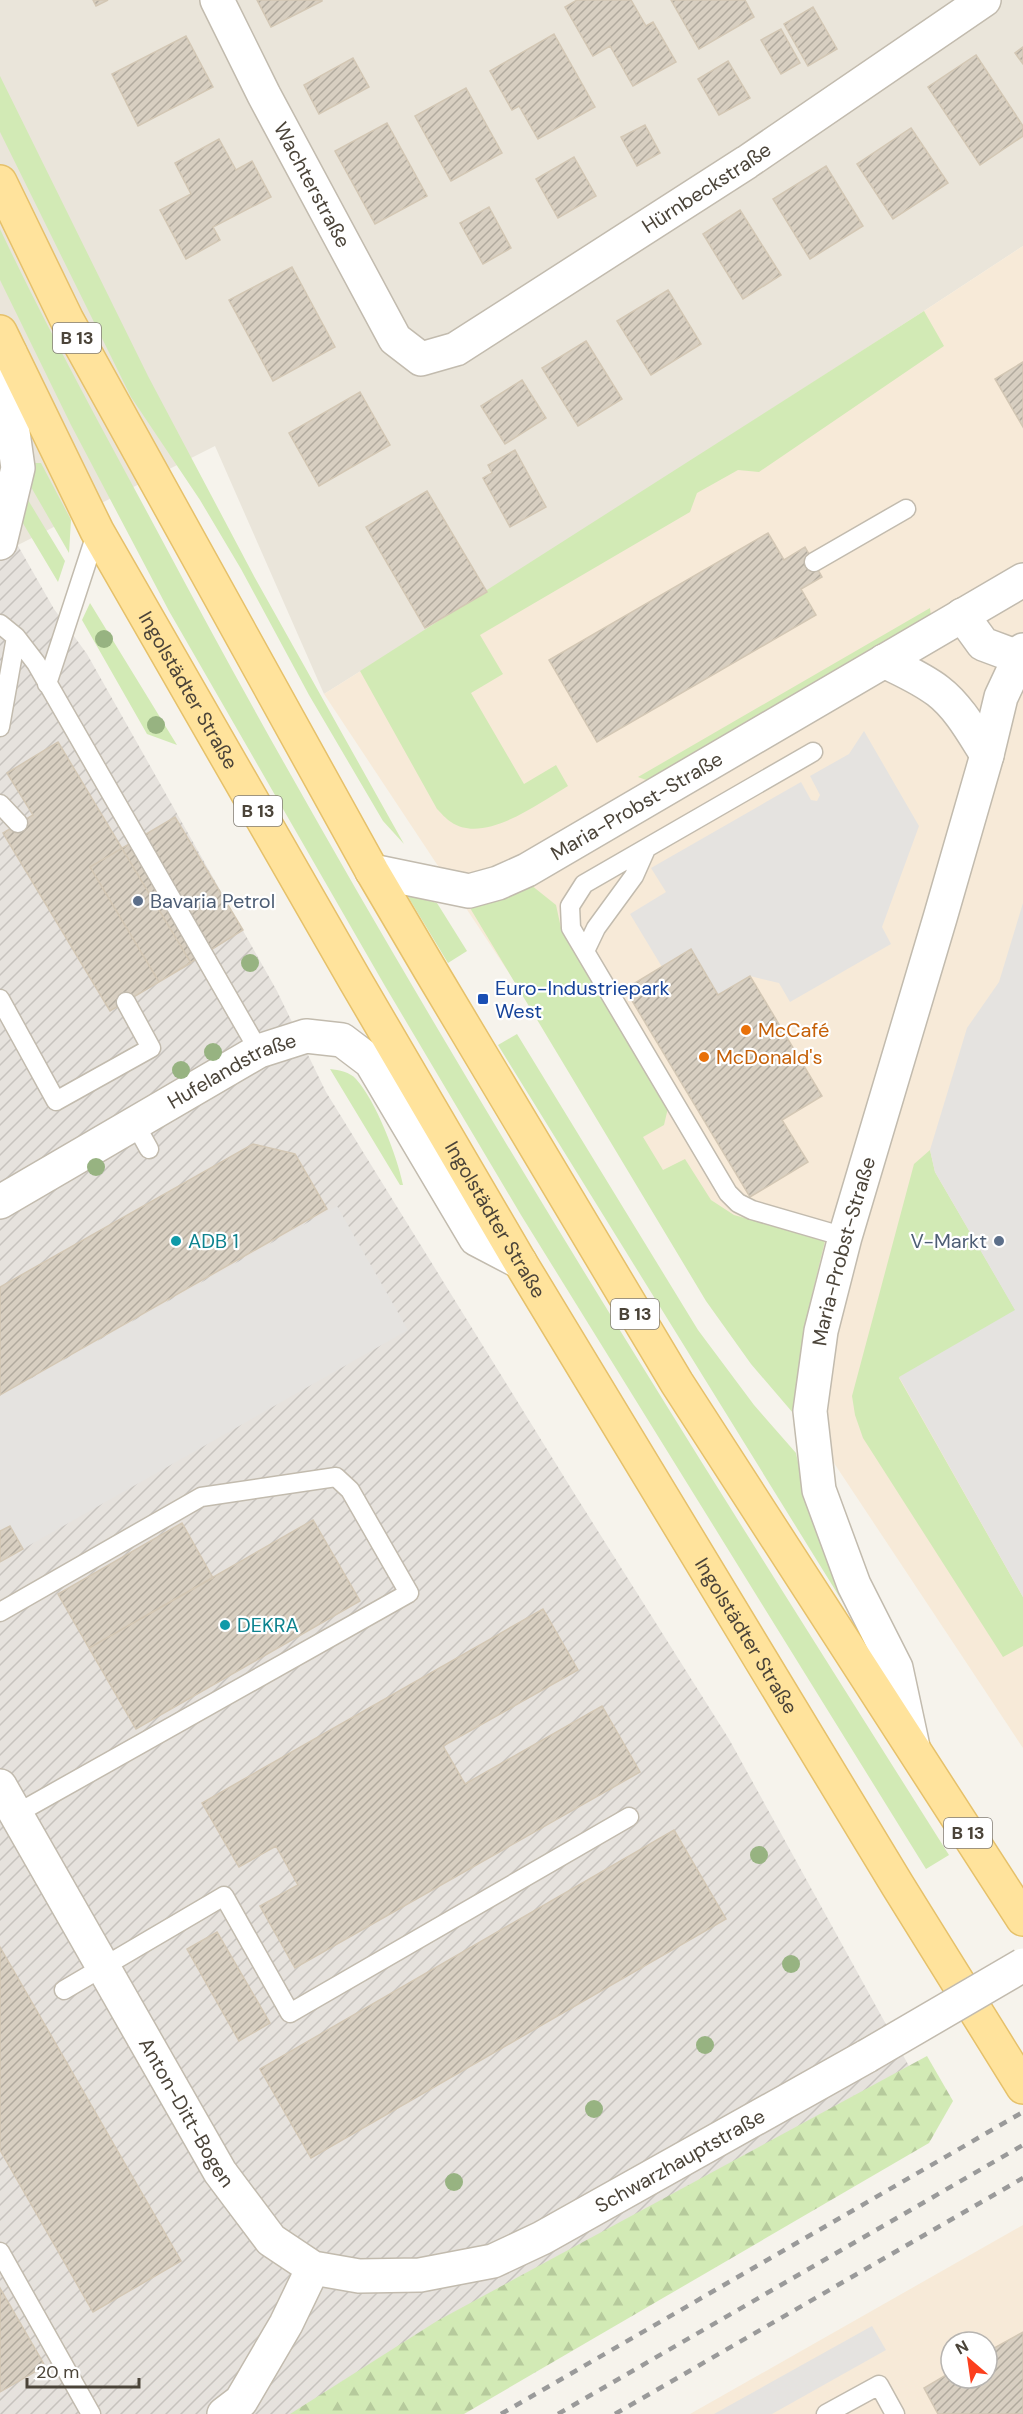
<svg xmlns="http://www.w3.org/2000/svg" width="1023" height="2414" font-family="'DM Sans',sans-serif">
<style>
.residential{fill:#eae5da}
.commercial{fill:#f7ead8;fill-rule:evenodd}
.industrial{fill:url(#industrial-furrows)}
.green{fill:#d2eab5}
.forest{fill:url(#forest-firs)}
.parking{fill:#e5e3e0}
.building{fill:url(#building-hatch);stroke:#d3c7b4;stroke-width:1.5}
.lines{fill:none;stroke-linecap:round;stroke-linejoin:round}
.lane-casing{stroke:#c2bbae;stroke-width:21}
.street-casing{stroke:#c2bbae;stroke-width:36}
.primary-casing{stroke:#e6c16a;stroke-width:36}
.lane{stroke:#fff;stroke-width:18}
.street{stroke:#fff;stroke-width:33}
.primary{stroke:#ffe39c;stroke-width:33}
.rail{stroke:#9a9a9a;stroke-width:4.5;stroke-dasharray:8 8;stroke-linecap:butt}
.street-bridge-casing{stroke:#c2bbae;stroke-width:36;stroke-linecap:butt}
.street-bridge{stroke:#fff;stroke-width:33}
.tree{fill:#97b381}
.service-dot{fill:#5c6f8a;stroke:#fff;stroke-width:2}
.transit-dot{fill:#1a4fb4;stroke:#fff;stroke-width:2}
.food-dot{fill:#e8710a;stroke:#fff;stroke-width:2}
.culture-dot{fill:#0f9aa8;stroke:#fff;stroke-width:2}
.labels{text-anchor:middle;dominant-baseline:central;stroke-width:4.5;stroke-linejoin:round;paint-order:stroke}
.shield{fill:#fff;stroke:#817c74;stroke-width:1.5}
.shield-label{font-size:18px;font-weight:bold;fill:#4b4439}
.street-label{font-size:20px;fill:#4b4439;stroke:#fff}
.service-label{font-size:20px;fill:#4e5e75;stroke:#fff;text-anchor:start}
.transit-label{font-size:20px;fill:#164399;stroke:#fff;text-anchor:start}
.food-label{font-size:20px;fill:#c56008;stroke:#fff;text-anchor:start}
.culture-label{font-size:20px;fill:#0d838f;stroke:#fff;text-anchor:start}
</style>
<defs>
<pattern id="industrial-furrows" width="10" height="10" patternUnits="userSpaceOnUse" patternTransform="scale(1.5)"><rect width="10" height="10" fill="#e6e2dd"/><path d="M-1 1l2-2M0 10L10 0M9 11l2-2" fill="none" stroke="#c7c3be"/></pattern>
<pattern id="forest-firs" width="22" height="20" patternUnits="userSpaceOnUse" patternTransform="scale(1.5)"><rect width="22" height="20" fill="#d2eab5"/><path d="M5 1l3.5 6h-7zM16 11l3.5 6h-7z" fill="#b6ca9c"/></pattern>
<pattern id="building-hatch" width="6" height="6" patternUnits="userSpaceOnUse" patternTransform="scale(1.5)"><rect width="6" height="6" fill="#d8cfc1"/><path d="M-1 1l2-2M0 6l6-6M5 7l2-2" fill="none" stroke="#b1aa9e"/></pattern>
</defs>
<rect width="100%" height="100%" fill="#f6f3ec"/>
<!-- residential -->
<path class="residential" d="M0,0H1023V246L924,311L487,592L324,694L215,446L0,554Z"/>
<!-- commercial -->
<path class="commercial" d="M1023,246V1748L324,694L487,592L924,311Z
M1023,2225V2414H690ZM951,2342H987V2378H951Z"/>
<!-- industrial -->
<path class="industrial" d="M17,544L54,609L87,654L277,991L326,1092L574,1493L729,1739L915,2077L334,2414H0V554Z"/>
<!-- green -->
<path class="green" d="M0,76L148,376L255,578L404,844L383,821L309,695L241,569L200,500L131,397L0,132Z
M0,229C50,335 107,437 162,540C402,991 676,1423 949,1855L926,1869L521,1215L385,986L169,611L71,425L0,280Z
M924,311L944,346L759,472L738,470L697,493L690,512L480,635L503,674L471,693L524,784L556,765L568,786C539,803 484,845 451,822C446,819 441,813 437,809L360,671Z
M35,463H41L71,520L69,553L31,487Z
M28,500L65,561L58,582L21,520Z
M90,603L177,745L147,734L82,620Z
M930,608L931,617L649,781L638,777Z
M531,885L556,905L561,928L668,1108L664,1125L643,1137L663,1170L685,1159L711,1200L734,1215L825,1241L804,1328L793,1413L751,1364L706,1301L470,908L508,897Z
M407,895L437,903L467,951L448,963Z
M517,1034L698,1330L754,1405L796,1453L806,1499L847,1609L498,1045Z
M330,1069C339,1070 350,1072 356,1079C376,1101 397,1156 403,1185H400Z
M930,1150L935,1172L1016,1311L899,1378L1023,1597V1646L1003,1657L863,1438L855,1415L852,1396L914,1164Z"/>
<!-- forest -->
<path class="forest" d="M927,2056L953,2101L929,2143L464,2414H290L437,2321Z"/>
<!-- parking -->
<path class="parking" d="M864,731L919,826L882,927L891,944L790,1002L779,983L750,976L718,995L691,949L662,967L630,914L666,892L651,868L801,782L811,800L817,801L820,795L810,776L849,754Z
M1023,903V1597L899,1377L1015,1310L935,1172L930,1150L967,1028L999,982Z
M337,1206L408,1330L0,1562V1396Z
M872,2326L886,2350L772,2414H714Z"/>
<!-- building -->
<path class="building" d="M93,0H108L96,6Z
M257,0H322V1L271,27Z
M577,0H631L646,26L653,22L676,62L633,86L610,46L593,56L565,7Z
M671,0H745L754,17L699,49Z
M813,7L837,49L808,66L784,24Z
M781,29L800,63L781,74L761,40Z
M554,34L595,107L538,139L519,106L512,110L490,71Z
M186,36L213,87L138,126L112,74Z
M1023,47V64L1015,53Z
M976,55L1023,126V136L980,165L928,87Z
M353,58L369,87L319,114L304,85Z
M728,61L750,98L719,115L698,79Z
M466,88L502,153L451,181L415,116Z
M387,123L427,196L375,224L335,151Z
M645,125L660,153L637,166L621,137Z
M911,128L948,183L893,219L857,164Z
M219,139L236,170L252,161L271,197L213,227L220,240L186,259L160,210L191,194L175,163Z
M574,157L596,196L558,218L536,179Z
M826,166L863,226L810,259L773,199Z
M489,207L511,248L483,264L460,223Z
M740,210L781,275L743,299L703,234Z
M292,267L335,347L273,381L229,300Z
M668,290L701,344L651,375L617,321Z
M586,341L622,399L578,426L542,368Z
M1023,362V427L995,379Z
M522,380L546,418L505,444L481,406Z
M360,392L390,445L319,486L289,433Z
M515,450L546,507L510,527L483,478L492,473L488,465Z
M427,491L487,592L425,628L366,527Z
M768,533L784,560L805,547L822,577L801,589L816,615L597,742L549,660Z
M58,742L191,963L110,1011L3,833L33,815L7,773Z
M175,817L243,930L159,982L90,867Z
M691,949L718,995L750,976L822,1096L782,1120L808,1162L750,1197L625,989Z
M253,1144L295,1154L327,1209L0,1395V1287Z
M313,1520L360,1601L136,1729L89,1648Z
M182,1523L213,1578L89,1648L58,1594Z
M10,1526L23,1549L0,1562V1531Z
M543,1609L578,1670L443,1746L465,1784L602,1706L640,1772L295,1968L260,1906L298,1885L276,1846L239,1867L202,1803Z
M674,1830L726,1919L311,2158L260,2069Z
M217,1932L270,2023L239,2041L187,1949Z
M0,1947L181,2261L93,2312L0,2150Z
M0,2288L45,2366L0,2392Z
M1023,2332V2414H938L924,2388L951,2372V2378H987V2352Z"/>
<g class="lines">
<!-- lane casing -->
<g class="lane-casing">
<path id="lane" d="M814,562L906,509
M0,624L16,637L36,663L259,1051
M47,684L97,531
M0,727L16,637
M813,752L584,884L570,906L571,928L728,1193L738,1203L752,1210L845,1237
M0,804L18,823
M585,951L596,928L634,876L646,849
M0,999L56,1101L151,1048L126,1002
M134,1122L149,1149
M0,1612L201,1497L336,1477L350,1490L409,1593L16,1814
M64,1990L224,1896L290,2013L629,1817
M0,2252L91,2414
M826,2414L879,2385L895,2414"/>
</g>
<!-- street casing -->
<g class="street-casing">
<g id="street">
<path id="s1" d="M217,0L264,95L395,339L421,359L456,349L747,162L984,0"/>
<path d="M0,543L18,468L12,425L10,353"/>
<path d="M962,615L983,644L1018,657"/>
<path d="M884,661C902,670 921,678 938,691C959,707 973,733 987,755"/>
<path id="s2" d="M372,871L469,891L498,883L527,870L1023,580"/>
<path id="s3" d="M0,1202L259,1051L306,1036L342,1040L371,1062L476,1239L520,1262"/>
<path id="s4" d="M913,1747L896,1668L854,1585L819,1490L810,1411L821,1331L845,1237L940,918L987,755L1001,697L1023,650"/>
<path id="s5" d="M0,1786L220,2172L271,2240L313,2268L359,2276L420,2275L493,2261L542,2238L867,2056"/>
<path d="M224,2414L241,2401L286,2324L313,2268"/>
</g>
</g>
<!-- primary casing -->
<g class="primary-casing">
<g id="primary">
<path d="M0,182L67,320L372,871L432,973L677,1383L1023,1919"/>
<path id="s6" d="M0,332L97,531L355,980L520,1262L898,1886L1023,2087"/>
</g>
</g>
<!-- lane -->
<use href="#lane" class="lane"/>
<!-- street -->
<use href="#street" class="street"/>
<!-- primary -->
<use href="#primary" class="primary"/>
<!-- rail -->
<path class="rail" d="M501,2414L1023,2112
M558,2414L1023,2145
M615,2414L1023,2178"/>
<!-- street-bridge casing -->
<g class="street-bridge-casing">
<path id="street-bridge" d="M867,2056L1023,1965"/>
</g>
<!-- street-bridge -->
<use href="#street-bridge" class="street-bridge"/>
</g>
<!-- trees -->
<g class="tree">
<circle cx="104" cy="639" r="9"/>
<circle cx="156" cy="725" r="9"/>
<circle cx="250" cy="963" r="9"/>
<circle cx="213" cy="1052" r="9"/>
<circle cx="181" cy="1070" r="9"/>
<circle cx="96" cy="1167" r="9"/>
<circle cx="759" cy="1855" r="9"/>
<circle cx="791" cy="1964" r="9"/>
<circle cx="705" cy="2045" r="9"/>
<circle cx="594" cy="2109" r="9"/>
<circle cx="454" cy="2182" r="9"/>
</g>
<!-- markers -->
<g class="service-dot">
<circle cx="138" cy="901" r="6"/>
<circle cx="999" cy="1241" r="6"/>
</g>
<rect class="transit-dot" x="477" y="993" width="12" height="12" rx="3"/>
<g class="food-dot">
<circle cx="746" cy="1030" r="6"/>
<circle cx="704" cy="1057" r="6"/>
</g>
<g class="culture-dot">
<circle cx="176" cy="1241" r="6"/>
<circle cx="225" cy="1625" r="6"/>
</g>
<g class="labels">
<!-- shield labels -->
<g class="shield">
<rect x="53" y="323" width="48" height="30" rx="4.5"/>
<rect x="234" y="796" width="48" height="30" rx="4.5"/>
<rect x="611" y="1299" width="48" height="30" rx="4.5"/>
<rect x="944" y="1818" width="48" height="30" rx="4.5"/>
</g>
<g class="shield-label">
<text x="77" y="338">B 13</text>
<text x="258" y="811">B 13</text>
<text x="635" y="1314">B 13</text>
<text x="968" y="1833">B 13</text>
</g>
<!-- street labels -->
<g class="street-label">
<text stroke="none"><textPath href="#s1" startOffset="208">Wachterstraße</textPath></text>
<text stroke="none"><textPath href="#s1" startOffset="750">Hürnbeckstraße</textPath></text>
<text stroke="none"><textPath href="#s6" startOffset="405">Ingolstädter Straße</textPath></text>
<text stroke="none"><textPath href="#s2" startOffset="288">Maria-Probst-Straße</textPath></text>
<text stroke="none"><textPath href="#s3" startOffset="267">Hufelandstraße</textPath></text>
<text stroke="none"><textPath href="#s6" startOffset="1017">Ingolstädter Straße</textPath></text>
<text stroke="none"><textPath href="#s4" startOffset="518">Maria-Probst-Straße</textPath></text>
<text stroke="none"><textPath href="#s6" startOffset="1503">Ingolstädter Straße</textPath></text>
<text stroke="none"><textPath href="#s5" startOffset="376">Anton-Ditt-Bogen</textPath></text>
<text stroke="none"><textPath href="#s5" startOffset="974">Schwarzhauptstraße</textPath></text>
</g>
<!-- service labels -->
<g class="service-label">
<text x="150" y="901">Bavaria Petrol</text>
<text x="987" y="1241" text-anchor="end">V-Markt</text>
</g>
<!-- transit labels -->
<g class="transit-label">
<text x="495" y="988">Euro-Industriepark<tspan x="495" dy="23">West</tspan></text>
</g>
<!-- food labels -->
<g class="food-label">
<text x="758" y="1030">McCafé</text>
<text x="716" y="1057">McDonald's</text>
</g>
<!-- culture labels -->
<g class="culture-label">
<text x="188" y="1241">ADB 1</text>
<text x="237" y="1625">DEKRA</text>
</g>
</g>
<!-- north arrow -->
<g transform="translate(969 2360) rotate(331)"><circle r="28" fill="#ffffff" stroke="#b7b4b0" stroke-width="1.5"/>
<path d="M0-4.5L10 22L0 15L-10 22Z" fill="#fc3f1d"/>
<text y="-9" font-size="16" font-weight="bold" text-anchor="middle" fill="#4b4439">N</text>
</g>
<!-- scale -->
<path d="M27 2378v9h112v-9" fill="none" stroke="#4b4439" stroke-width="3"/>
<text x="36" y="2378" font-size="18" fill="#4b4439" stroke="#ffffff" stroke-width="4.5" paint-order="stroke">20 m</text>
</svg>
